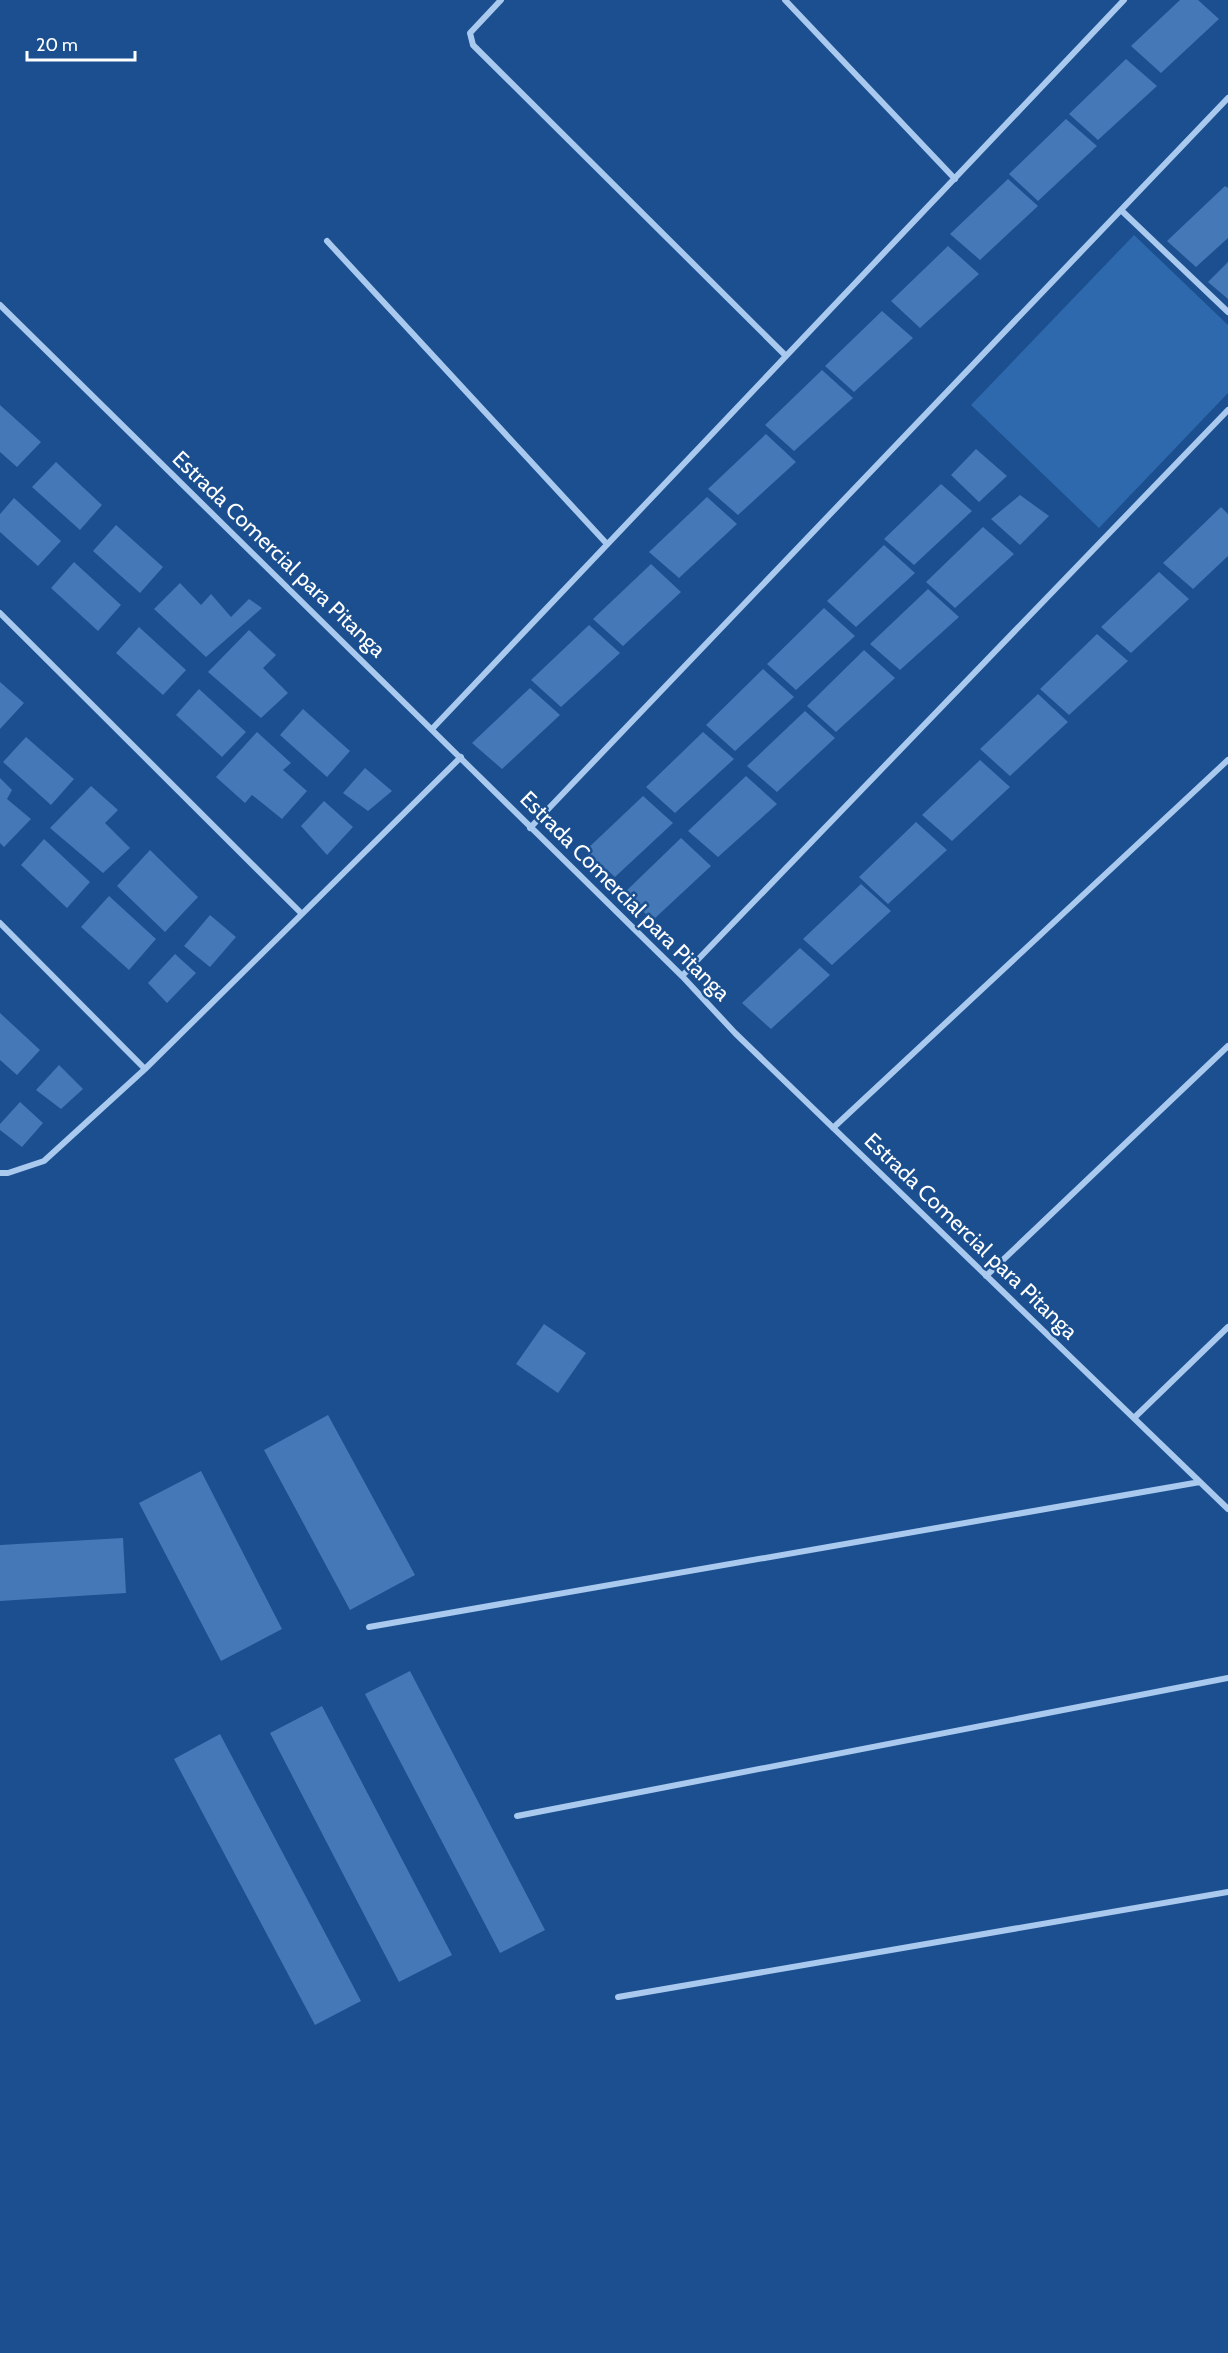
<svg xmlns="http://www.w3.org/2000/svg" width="1228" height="2353" font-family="Cabin,sans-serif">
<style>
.green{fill:#2e69ad}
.building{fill:#4478b7}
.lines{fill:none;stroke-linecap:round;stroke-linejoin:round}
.street{stroke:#a9c9ee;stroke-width:6}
.labels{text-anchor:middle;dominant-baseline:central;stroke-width:5;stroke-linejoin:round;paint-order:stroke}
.street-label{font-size:22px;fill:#fff;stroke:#1b4f8f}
</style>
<rect width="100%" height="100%" fill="#1b4f8f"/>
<!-- green -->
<path class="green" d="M1134,235L1228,325V393L1099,528L971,405Z"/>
<!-- building -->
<path class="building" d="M1180,0H1198L1219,19L1161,73L1131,46Z
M1126,59L1157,86L1098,140L1069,114Z
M1066,119L1097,146L1038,201L1009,174Z
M1008,179L1038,206L980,260L950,234Z
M1225,186L1228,188V238L1196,267L1167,241Z
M948,246L979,274L920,328L891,301Z
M1228,262V299L1208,282Z
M882,311L913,338L854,392L825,366Z
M822,370L853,398L794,451L765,425Z
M0,405L41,442L17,467L0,452Z
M766,434L796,462L738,515L708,489Z
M976,449L1007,476L979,502L951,475Z
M56,462L102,505L80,530L32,487Z
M941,484L972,511L914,565L884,539Z
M1020,495L1049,516L1020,545L991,519Z
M707,497L737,524L679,578L649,552Z
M14,498L61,541L38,566L0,532V514Z
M1221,507L1228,514V556L1193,589L1163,563Z
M116,525L163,567L140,593L93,551Z
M983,527L1014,554L955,608L926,582Z
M884,545L915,573L856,627L827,601Z
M74,562L121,605L98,631L51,588Z
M651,564L681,592L623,646L593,619Z
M1159,572L1189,599L1131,653L1101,627Z
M180,583L201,605L211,594L231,617L249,599L262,608L206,657L154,609Z
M928,589L959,617L900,670L870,644Z
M824,608L855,636L796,690L767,664Z
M589,625L620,653L561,707L531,680Z
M139,627L186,670L163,695L116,653Z
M249,630L276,655L263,668L288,693L261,718L208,672Z
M1097,634L1128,661L1069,715L1040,689Z
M864,650L895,678L836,732L807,706Z
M763,669L794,697L735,751L706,725Z
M0,682L24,703L0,729Z
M530,688L560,715L502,769L472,743Z
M199,689L246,732L222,757L176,715Z
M1038,694L1068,722L1010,776L980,749Z
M303,709L350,751L327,777L280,735Z
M805,711L835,738L777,792L747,766Z
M257,732L291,763L283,770L307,791L282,819L252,795L245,803L216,777Z
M703,732L734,759L675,813L646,787Z
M26,737L74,779L51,805L3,762Z
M980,760L1010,787L952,841L922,815Z
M365,768L392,791L368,811L343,793Z
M746,776L777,804L718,857L688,831Z
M0,778L12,790L7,799L31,819L4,847L0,843Z
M91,786L118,810L105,823L130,848L103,873L50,828Z
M643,796L673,823L615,877L585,851Z
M324,801L353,827L327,855L301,826Z
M916,822L947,850L888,904L859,877Z
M681,838L711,866L653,920L623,894Z
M44,839L90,882L67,908L21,865Z
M150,850L198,897L165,932L117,886Z
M861,884L891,911L832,965L803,939Z
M109,896L156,939L129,970L81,927Z
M210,915L236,937L210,967L184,946Z
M800,948L830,975L771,1029L742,1003Z
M175,954L196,973L167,1003L148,983Z
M0,1013L40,1050L17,1075L0,1060Z
M59,1065L83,1089L61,1109L36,1090Z
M20,1102L43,1123L22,1147L0,1130V1124Z
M544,1324L586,1353L558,1393L516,1364Z
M328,1415L415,1575L350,1610L264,1450Z
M201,1471L282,1629L221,1661L139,1503Z
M123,1538L126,1593L0,1601V1545Z
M410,1671L545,1930L500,1953L365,1694Z
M322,1706L452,1955L399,1982L270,1733Z
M220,1734L361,2001L315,2025L174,1759Z"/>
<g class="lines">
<!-- street -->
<path class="street" d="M501,0L470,33L473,45L786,356
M785,0L955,179
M1122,211L1228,312
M327,241L607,544
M0,305L682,976L735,1033L1228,1509
M0,613L302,914
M432,729L1124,0
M530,828L1228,98
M0,923L145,1069
M682,976L1228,410
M833,1128L1228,760
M0,1173H8L44,1161L145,1069L461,757
M986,1276L1228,1046
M1134,1418L1228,1327
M369,1627L1200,1482
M517,1816L1228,1678
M618,1997L1228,1892"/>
</g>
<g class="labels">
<!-- street labels -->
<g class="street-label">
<text transform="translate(279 554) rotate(44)">Estrada Comercial para Pitanga</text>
<text transform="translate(625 896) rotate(45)">Estrada Comercial para Pitanga</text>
<text transform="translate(971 1236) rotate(44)">Estrada Comercial para Pitanga</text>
</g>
</g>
<!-- scale -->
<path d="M27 51v9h108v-9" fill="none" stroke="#ffffff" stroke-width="3"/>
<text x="36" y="51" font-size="18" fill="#ffffff" stroke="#1b4f8f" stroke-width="4.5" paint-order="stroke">20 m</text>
</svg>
